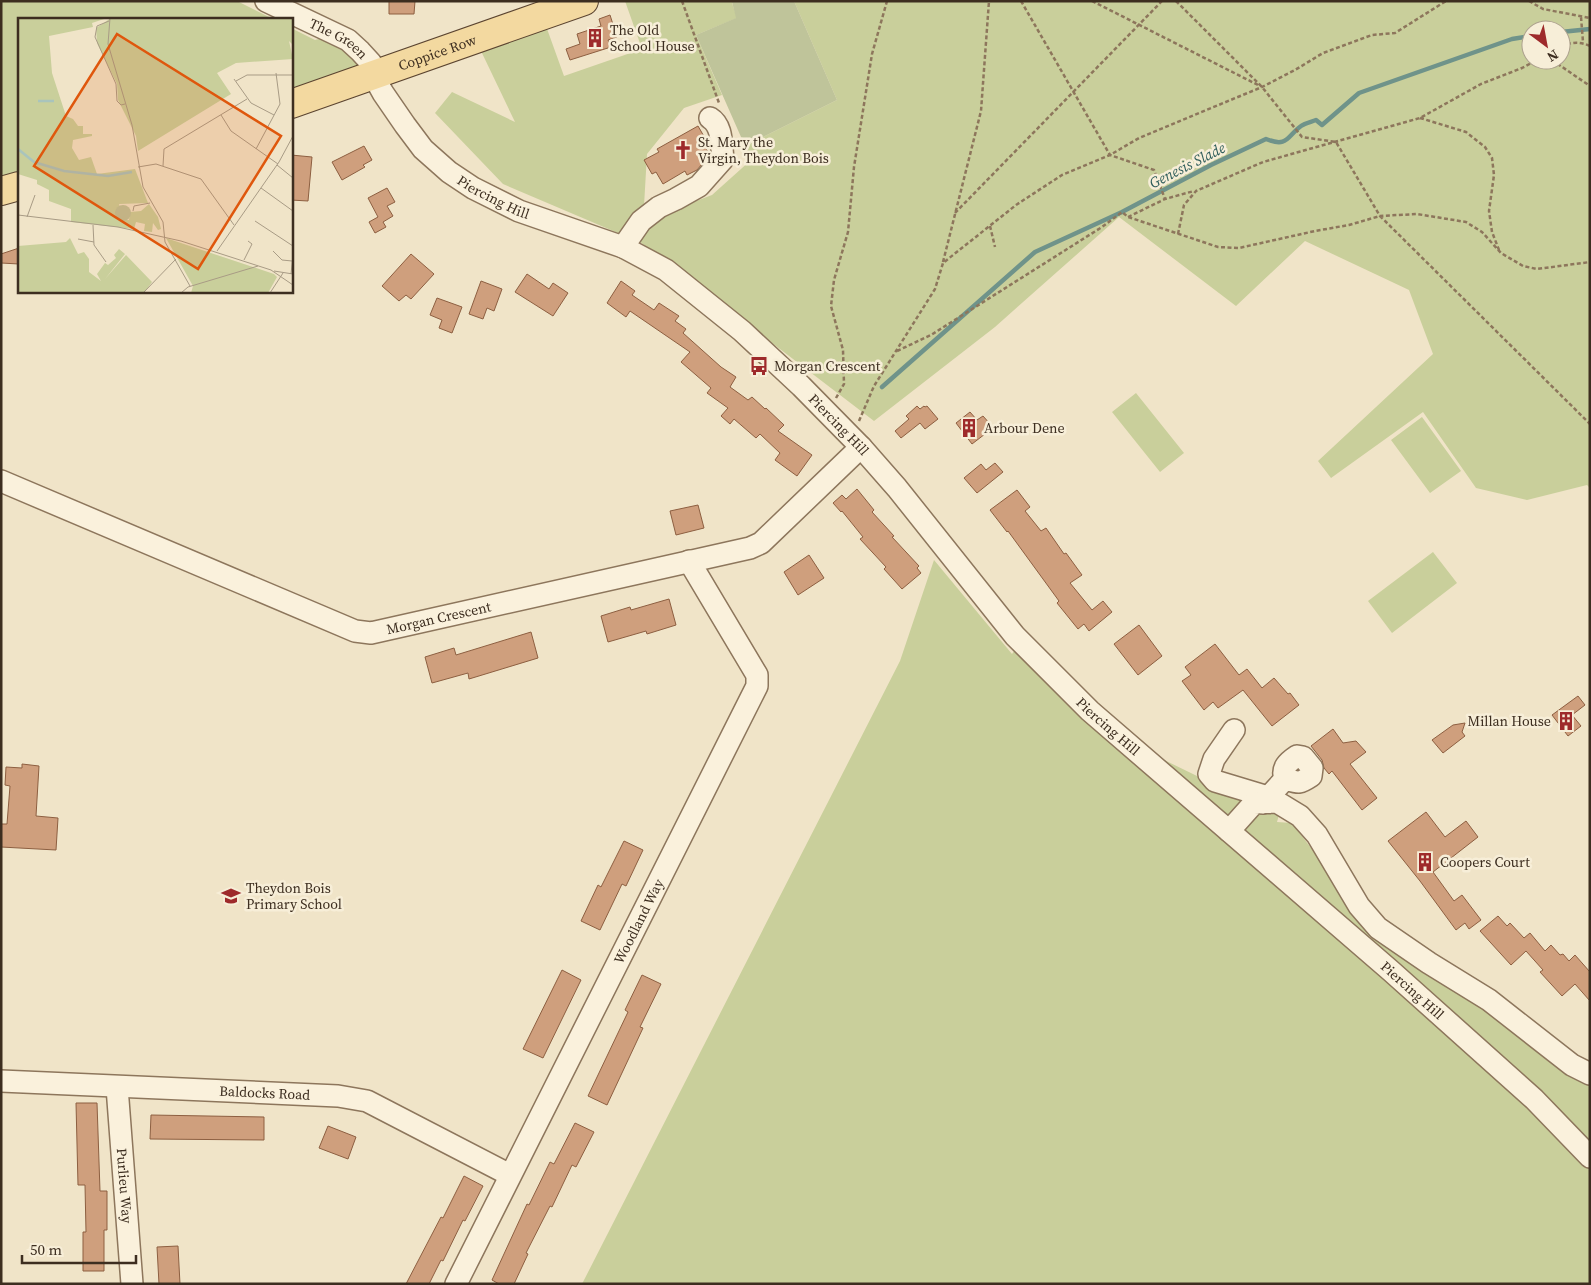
<svg xmlns="http://www.w3.org/2000/svg" width="1591" height="1285" font-family="'Source Serif 4',serif">
<style>
.green{fill:#c9cf9b;fill-rule:evenodd}
.cemetery{fill:#bfc49a}
.lines{fill:none;stroke-linecap:round;stroke-linejoin:round}
.stream{stroke:#6f938a;stroke-width:4.5}
.building{fill:#cf9f7d;stroke:#8d5f41}
.minor-casing{stroke:#8d765c;stroke-width:24}
.major-casing{stroke:#5b4430;stroke-width:30}
.path{stroke:#8d765c;stroke-width:2.5;stroke-dasharray:4 2.5;stroke-linecap:butt}
.minor{stroke:#faf1dc;stroke-width:21}
.major{stroke:#f3d9a0;stroke-width:28}
.labels{text-anchor:middle;dominant-baseline:central;stroke-width:5;stroke-linejoin:round;paint-order:stroke}
.poi-label{font-size:14px;fill:#3d2e20;stroke:#f7eed8;text-anchor:start}
.street-label{font-size:14px;fill:#3d2e20;stroke:#f7eed8}
.water-label{font-size:15px;font-style:italic;fill:#2f5d5a;stroke:#f7eed8}
.inset-river{fill:none;stroke:#a9c4bc;stroke-width:2.5}
.inset-road{fill:none;stroke:#a89b85;stroke-width:1}
.view{fill:#df570d;fill-opacity:0.15;stroke:#df570d;stroke-width:2.5}
.inset-edge{fill:none;stroke:#3d2e20;stroke-width:2.5}
</style>
<rect width="100%" height="100%" fill="#f0e4c8"/>
<!-- green -->
<path class="green" d="M1,1H237L273,19H19V177L1,182Z
M625,1H735L732,3L737,18L696,35L722,95L684,108L647,154L644,206L625,236L503,184L435,113L452,92L515,122L481,51L546,26L564,76L642,49Z
M794,1H1590V488L1587,485L1527,500L1476,488L1423,412L1331,478L1318,461L1433,354L1409,290L1305,241L1236,306L1119,217L995,327L874,421L635,238L659,215L712,195L751,160L745,146L837,100ZM1531,30H1561V60H1531Z
M291,28L315,40L326,37L360,62L359,71L291,94Z
M1136,393L1184,453L1160,472L1112,412Z
M1422,417L1461,471L1430,493L1391,440Z
M1433,552L1457,583L1392,633L1368,601Z
M934,560L1012,654L1017,647L1158,757L1232,793L1282,804L1277,822L1292,823L1375,932L1590,1078V1284H582L900,661Z"/>
<!-- cemetery -->
<path class="cemetery" d="M735,1H794L837,100L745,146L696,35L736,18L732,2Z"/>
<g class="lines">
<!-- stream -->
<path class="stream" d="M1561,32L1590,29
M882,387L1035,252L1122,212L1211,165L1266,139C1288,148 1287,136 1301,126C1305,123 1311,122 1316,120L1322,125L1359,93L1512,39L1531,36"/>
</g>
<!-- building -->
<path class="building" d="M389,1H415L414,14H389Z
M610,15L617,37L608,40L611,47L570,60L566,49L580,44L577,34L601,26L599,19Z
M698,126L709,145L705,147L710,155L700,162L702,164L697,170L687,175L685,171L663,184L656,172L652,174L644,160L659,152L657,149Z
M364,146L372,160L363,165L365,167L342,180L332,162Z
M291,155L312,157L308,201L291,200Z
M387,188L395,202L387,206L393,216L383,222L386,227L375,233L369,222L378,217L368,198Z
M19,248V264L1,263V254Z
M411,254L434,274L411,299L406,295L399,301L382,286Z
M527,274L549,289L553,283L568,293L553,316L515,292Z
M481,281L502,289L494,311L487,308L483,319L469,314Z
M621,281L635,291L632,295L654,310L659,303L679,316L675,321L686,329L683,333L721,367L736,377L730,387L748,400L752,397L765,409L766,408L784,425L778,431L812,455L797,476L775,460L780,453L760,434L756,438L734,419L730,424L721,416L728,408L707,393L711,388L681,362L690,352L630,311L626,317L607,303Z
M437,298L462,307L452,333L439,328L442,320L430,315Z
M917,406L920,409L924,406L925,407L927,406L938,419L925,429L920,423L901,438L895,431L909,419L906,416Z
M970,412L977,420L983,416L991,425L983,431L985,434L972,444L956,423Z
M995,463L1003,472L977,493L964,478L981,464L986,470Z
M857,489L874,510L872,512L894,536L892,537L919,566L917,568L921,573L902,589L884,569L886,567L860,539L863,537L842,511L841,512L833,503L842,495L846,499Z
M1017,490L1030,507L1025,511L1041,531L1046,528L1064,554L1066,553L1082,575L1070,583L1092,610L1103,601L1112,612L1089,631L1084,624L1078,629L1057,603L1059,601L1008,531L1007,532L990,510Z
M698,505L704,528L676,535L670,511Z
M809,555L824,578L798,595L784,572Z
M669,599L676,625L647,634L646,631L608,642L601,616L630,607L631,610Z
M1139,625L1162,656L1138,675L1114,644Z
M531,632L538,658L469,679L468,673L432,683L425,657L454,648L456,655Z
M1215,644L1239,675L1247,669L1262,688L1274,678L1288,694L1290,693L1299,705L1272,726L1243,690L1218,708L1213,702L1204,710L1182,681L1191,675L1185,667Z
M1578,696L1585,705L1572,715L1581,726L1568,736L1552,715Z
M1465,723L1462,732L1465,736L1443,753L1432,740L1453,725Z
M1333,729L1343,743L1356,741L1366,752L1350,764L1377,798L1362,810L1332,771L1329,774L1324,768L1322,760L1311,746Z
M22,764L39,766L36,816L58,818L56,850L1,847V824H7L10,786L5,785L6,767L22,768Z
M1426,812L1445,837L1466,821L1478,837L1433,872L1454,901L1462,895L1481,920L1469,929L1465,923L1456,930L1420,881L1388,841Z
M624,841L643,850L626,886L622,884L600,930L581,921L598,885L601,887Z
M1498,916L1507,926L1510,923L1524,938L1530,933L1545,951L1551,945L1560,955L1563,954L1569,961L1575,955L1590,972V1001L1575,984L1562,996L1540,972L1543,970L1526,951L1511,965L1480,931Z
M562,970L581,980L543,1058L523,1049Z
M642,975L661,984L640,1027L643,1028L607,1105L588,1096L628,1012L625,1010Z
M76,1103H97L100,1191H107V1230H104V1271H83V1232H86L85,1185H78Z
M151,1115L264,1117V1140L150,1139Z
M575,1123L594,1132L576,1167L572,1165L552,1207L550,1206L526,1253L528,1254L514,1284H499L492,1280L527,1204L529,1205L550,1162L554,1164Z
M328,1126L356,1137L348,1159L319,1148Z
M464,1176L483,1186L465,1221L463,1220L443,1261L441,1260L429,1284H406L441,1217L443,1218Z
M178,1246L180,1284H159L157,1247Z"/>
<g class="lines">
<!-- minor casing -->
<g class="minor-casing">
<g id="minor">
<path id="s1" d="M266,1L348,40L360,51L371,63L373,75L383,93L405,125L423,149L449,172L473,188L519,211L623,247L666,270L742,331L801,386L861,447L897,488L1015,636L1090,711L1391,971L1534,1099L1590,1157"/>
<path d="M623,247L641,221L659,207L676,199L699,186L723,159C721,145 723,126 710,118"/>
<path id="s2" d="M1,481L355,631L371,633L750,548L761,543L861,447"/>
<path d="M1234,730L1214,759L1209,774L1215,781L1268,797"/>
<path d="M1263,803L1285,779C1281,768 1288,762 1297,756L1303,757L1312,768L1311,776C1299,784 1299,783 1285,779"/>
<path d="M1229,831L1254,803L1277,802L1300,816L1317,835L1359,906L1378,928L1429,963L1489,1000L1572,1065L1590,1074"/>
<path id="s3" d="M1,1081L338,1096L367,1101L510,1175"/>
<path id="s4" d="M117,1087L132,1284"/>
<path id="s5" d="M456,1284L757,686V675L689,561"/>
</g>
</g>
<!-- major casing -->
<g class="major-casing">
<g id="major">
<path id="s6" d="M291,104L584,1"/>
<path d="M1,191L19,186"/>
</g>
</g>
<!-- path -->
<path class="path" d="M682,1L719,103
M1021,1L1110,155L1154,170L1165,199
M1092,1L1258,85
M1176,1L1262,87L1302,137L1336,142L1380,216L1417,214L1466,222L1482,232L1501,253L1523,266L1537,269L1590,262
M1529,1L1543,9L1590,18
M1581,17L1583,42
M1561,47C1571,42 1579,41 1590,46
M1552,60L1590,86
M1420,118L1466,132L1485,147L1492,158L1494,175L1489,211L1492,232L1499,250
M955,213L1162,1
M1128,217L1165,199L1194,191
M990,226L995,247
M1178,234L1184,205L1196,191L1263,162L1420,118L1481,84L1522,68L1537,60
M943,262L981,111L989,1
M897,351L931,335L1102,227L1122,212L1128,217L1218,247L1239,248L1315,231L1349,225L1380,216L1590,424
M836,398L844,384L843,350L831,306L834,280L848,232L854,167L872,54L887,1
M859,421L874,386L935,289L943,263L1016,205L1062,175L1110,155L1139,138L1262,87L1295,70L1323,53L1372,35L1395,33L1446,1"/>
<!-- minor -->
<use href="#minor" class="minor"/>
<!-- major -->
<use href="#major" class="major"/>
</g>
<!-- icons -->
<defs>
<g id="building-bare" transform="scale(1.5)"><path d="M-4-6H4V6H1V3H-1V6H-4ZM-2.5-4.3h1.7v1.8h-1.7ZM.8-4.3h1.7v1.8H.8ZM-2.5-1h1.7V.8h-1.7ZM.8-1h1.7V.8H.8Z" fill="#9e2a2b" stroke="#f7eed8" stroke-width="2.5" paint-order="stroke"/></g>
<g id="church-bare" transform="scale(1.5)"><path d="M-1.2-6h2.4v3.5h3.3v2.4h-3.3V6h-2.4V-.1h-3.3v-2.4h3.3Z" fill="#9e2a2b" stroke="#f7eed8" stroke-width="2.5" paint-order="stroke"/></g>
<g id="bus-bare" transform="scale(1.5)"><path d="M-5-6H5V4H4V6H2V4H-2V6H-4V4H-5ZM-3.5-4V0h7V-4ZM-3.5 1.2v1.5H-2V1.2ZM2 1.2v1.5H3.5V1.2Z" fill="#9e2a2b" stroke="#f7eed8" stroke-width="2.5" paint-order="stroke"/></g>
<g id="school-bare" transform="scale(1.5)"><path d="M0-5L7-2L0 1L-7-2ZM-4 1L0 2.5L4 1V4Q0 6-4 4Z" fill="#9e2a2b" stroke="#f7eed8" stroke-width="2.5" paint-order="stroke"/></g>
</defs>
<g fill-rule="evenodd">
<use href="#building-bare" x="595" y="38"/>
<use href="#church-bare" x="683" y="150"/>
<use href="#bus-bare" x="759" y="366"/>
<use href="#building-bare" x="969" y="428"/>
<use href="#building-bare" x="1566" y="721"/>
<use href="#building-bare" x="1425" y="862"/>
<use href="#school-bare" x="231" y="896"/>
</g>
<g class="labels">
<!-- poi labels -->
<g class="poi-label">
<text x="610" y="30">The Old<tspan x="610" dy="16">School House</tspan></text>
<text x="698" y="142">St. Mary the<tspan x="698" dy="16">Virgin, Theydon Bois</tspan></text>
<text x="774" y="366">Morgan Crescent</text>
<text x="984" y="428">Arbour Dene</text>
<text x="1551" y="721" text-anchor="end">Millan House</text>
<text x="1440" y="862">Coopers Court</text>
<text x="246" y="888">Theydon Bois<tspan x="246" dy="16">Primary School</tspan></text>
</g>
<!-- street labels -->
<g class="street-label">
<text stroke="none"><textPath href="#s1" startOffset="82">The Green</textPath></text>
<text stroke="none"><textPath href="#s6" startOffset="155">Coppice Row</textPath></text>
<text stroke="none"><textPath href="#s1" startOffset="311">Piercing Hill</textPath></text>
<text stroke="none"><textPath href="#s1" startOffset="731">Piercing Hill</textPath></text>
<text stroke="none"><textPath href="#s2" startOffset="470">Morgan Crescent</textPath></text>
<text stroke="none"><textPath href="#s1" startOffset="1136">Piercing Hill</textPath></text>
<text stroke="none"><textPath href="#s5" startOffset="406">Woodland Way</textPath></text>
<text stroke="none"><textPath href="#s1" startOffset="1539">Piercing Hill</textPath></text>
<text stroke="none"><textPath href="#s3" startOffset="264">Baldocks Road</textPath></text>
<text stroke="none"><textPath href="#s4" startOffset="99">Purlieu Way</textPath></text>
</g>
<!-- water labels -->
<g class="water-label">
<text transform="translate(1187 165) rotate(-27)">Genesis Slade</text>
</g>
</g>
<!-- overview -->
<g transform="translate(18 18)">
<rect width="275" height="275" fill="#f0e4c8"/>
<path d="M0,0H89L74,5L75,9L31,18L34,55L48,98L55,101L60,108H65V116H74V118L55,122L54,130L61,142L73,139L79,156L117,151L130,185L101,186L105,201L111,202L112,194L123,193L131,186L140,199L143,211L140,212L135,205L134,214L126,213L127,206L118,204L116,211L53,204V191L31,183V172L19,166V162L0,156ZM93,0H275V27L271,23L275,41L218,45L199,55L213,76L120,133L118,118L100,82L99,66L79,25L78,10ZM52,220L60,236L66,234L71,241V254L83,263L79,256L87,245L90,247L98,240L96,237L101,231L107,236L87,261L108,237L134,264L126,275H0V228L48,224ZM148,220L256,256L259,259L250,275H173L175,268Z" fill="#c9cf9b"/>
<path d="M97 195a8 8 0 1 1 16 0a8 8 0 1 1-16 0Z" fill="#bfc49a"/>
<path class="inset-river" d="M20,83H36M0,131L16,144L46,153L90,158L114,154"/>
<path class="inset-road" d="M92,0L90,26L114,107L125,169L145,204L147,224L172,268M91,3L79,8L77,19L98,66L99,83L103,87L107,86M216,61L233,85L256,97M218,63L229,57H275M203,97L213,113L260,146M238,131L262,86L258,55M259,147L275,160M145,148L146,131L229,81M120,149L138,146L183,161L216,207M243,170L275,193M115,193L116,188L132,185M0,197L100,209L163,223L253,252L275,267M9,199L17,177M237,203L275,228M75,207L76,227L88,244M60,221L76,224M199,233L261,144L275,118M255,233L264,242L274,243M226,242L234,226L230,223M256,253L275,256M273,256L275,237M126,274L158,241M163,275L170,269L240,248M252,275L265,255"/>
<path class="view" d="M99,16L263,118L180,251L16,148Z"/>
<rect width="275" height="275" class="inset-edge"/>
</g>
<!-- border -->
<rect width="1591" height="1285" fill="none" stroke="#3d2e20" stroke-width="5"/>
<!-- north arrow -->
<g transform="translate(1546 45) rotate(148)"><circle r="24" fill="#f7eed8" stroke="#ada18e"/>
<path d="M0-4L9 19L0 12L-9 19Z" fill="#9e2a2b"/>
<text y="-8" font-size="14" font-weight="bold" text-anchor="middle" fill="#3d2e20">N</text>
</g>
<!-- scale -->
<path d="M22 1255v8h114v-8" fill="none" stroke="#3d2e20" stroke-width="2.5"/>
<text x="30" y="1255" font-size="15" fill="#3d2e20" stroke="#f7eed8" stroke-width="4" paint-order="stroke">50 m</text>
</svg>
